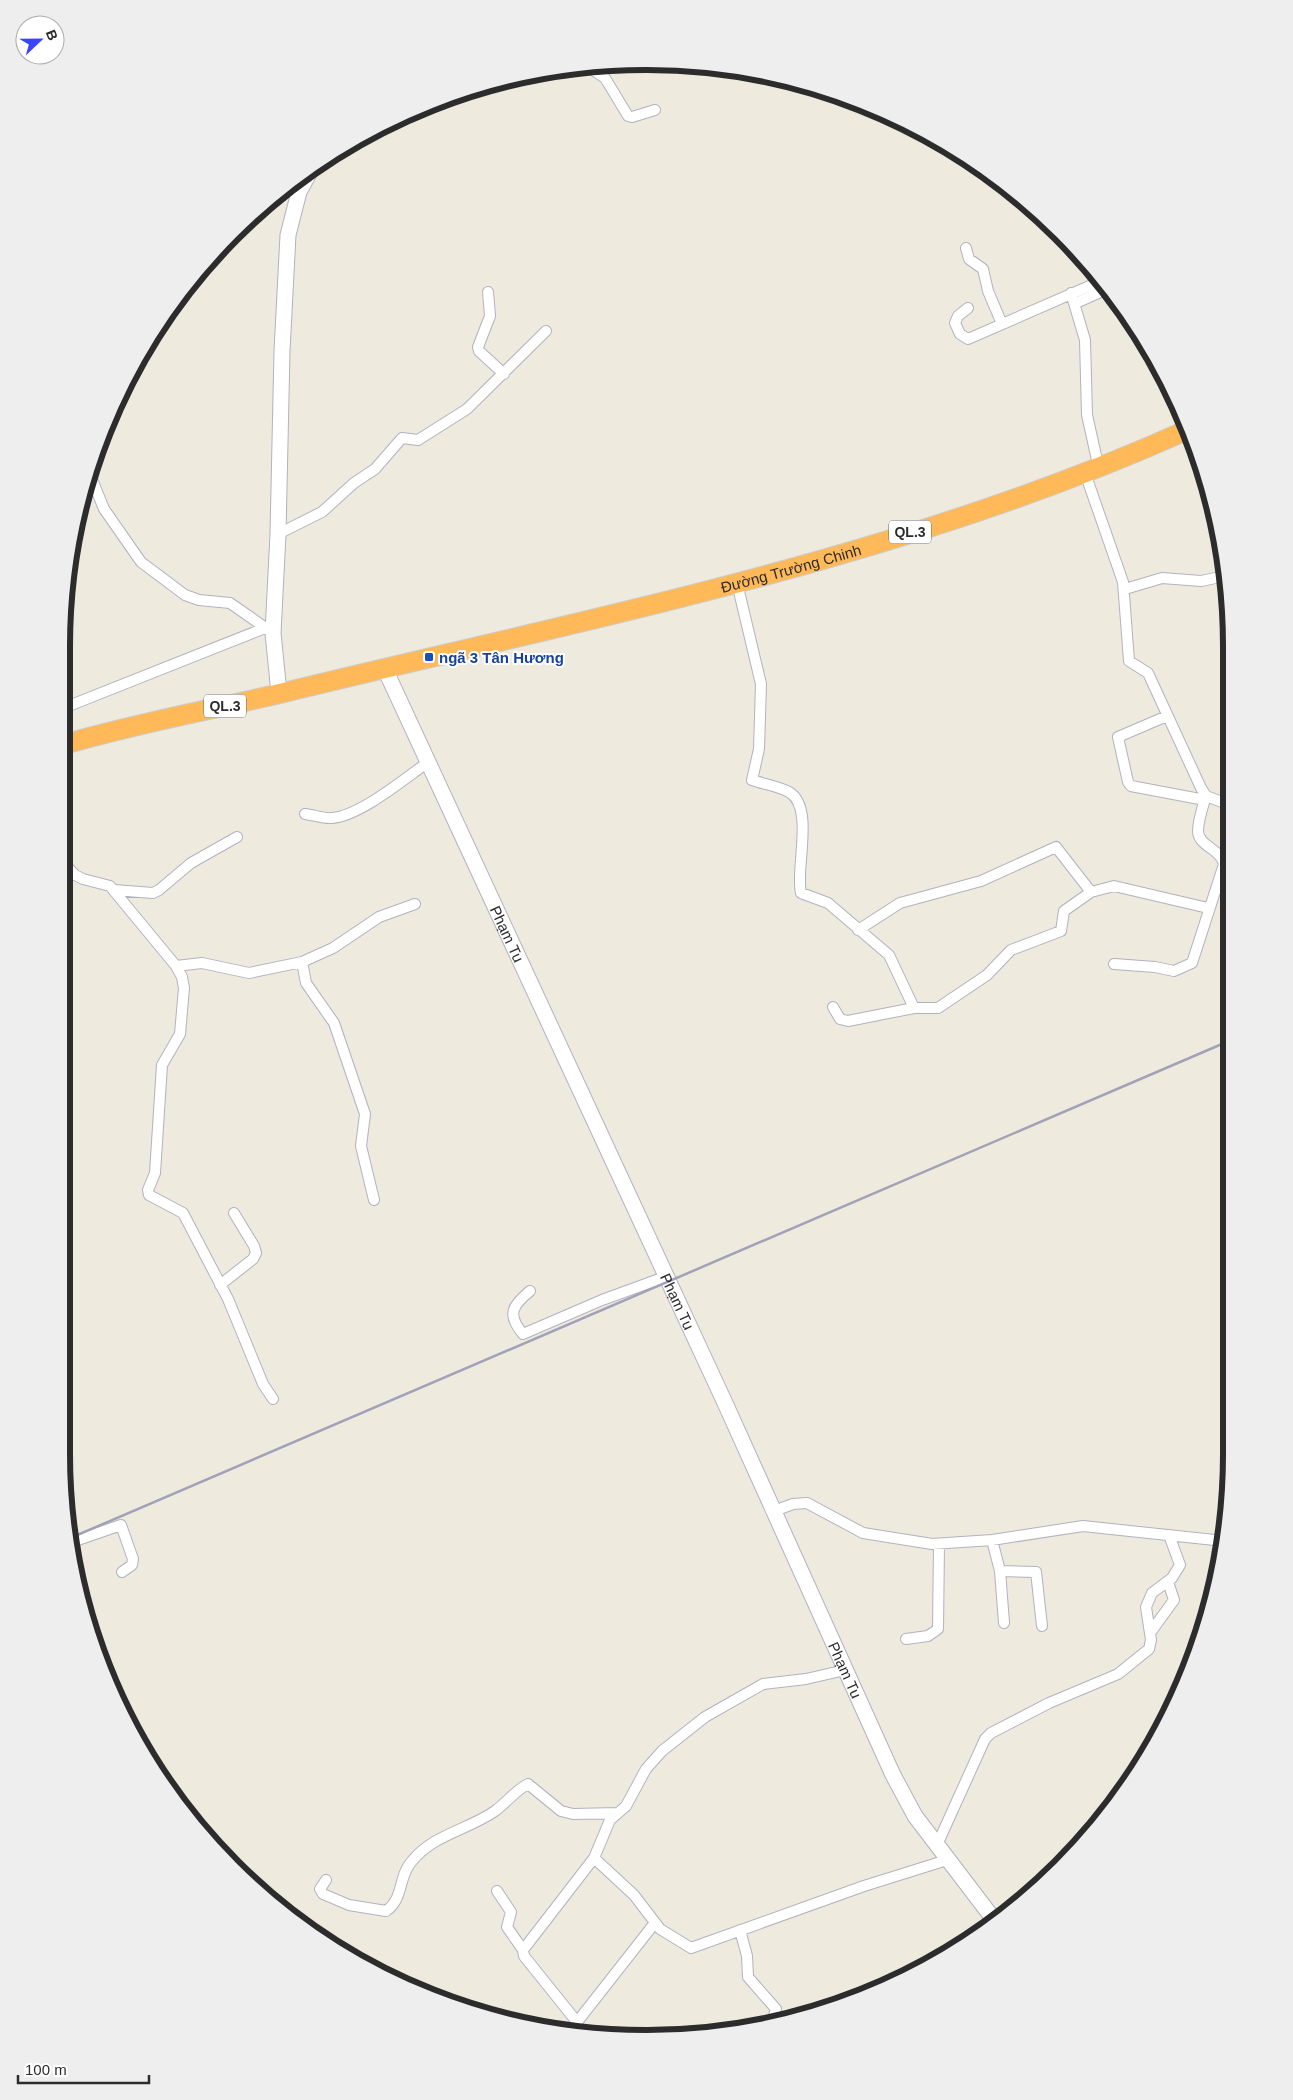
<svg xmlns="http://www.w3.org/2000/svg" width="1293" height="2100" font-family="Arial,sans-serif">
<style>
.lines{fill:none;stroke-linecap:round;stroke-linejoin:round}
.street-casing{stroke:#b2b2c0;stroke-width:12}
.secondary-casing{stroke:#b2b2c0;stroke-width:17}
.highway-casing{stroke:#ccc;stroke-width:21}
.street{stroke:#fff;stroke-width:10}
.secondary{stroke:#fff;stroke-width:15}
.highway{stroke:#ffb959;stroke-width:19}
.rail{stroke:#a1a1b7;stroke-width:2.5}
.transit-dot{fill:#1a4fb4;stroke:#fff;stroke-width:2}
.labels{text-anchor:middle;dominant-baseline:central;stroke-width:4;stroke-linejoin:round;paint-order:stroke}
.shield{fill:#fff;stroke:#6b6b6b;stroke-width:1}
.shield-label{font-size:14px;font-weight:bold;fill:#2c2c2c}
.street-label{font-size:15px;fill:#2c2c2c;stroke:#fff}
.transit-label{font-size:15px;font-weight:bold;fill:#164399;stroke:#fff;text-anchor:start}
.rim{fill:none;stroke:#2c2c2c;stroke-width:6}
</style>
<rect width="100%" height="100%" fill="#eeeade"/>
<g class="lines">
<!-- street casing -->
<g class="street-casing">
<path id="street" d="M587,66L605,78L628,116L632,117L655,110
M966,248L969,259L983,269L988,291L1002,324
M488,292L490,316L478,347L479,351L504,374
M1071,293L1085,340L1087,415L1099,469
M1076,303L1107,289
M968,308L958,316L955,323L960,334L968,339L1101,281
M1085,473L1123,582L1129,661L1148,673L1201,788L1206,796L1230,805
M91,477L104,509L141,562L185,595L199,600L230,603L273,633
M278,534L322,512L354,483L375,469L402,438L418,440L467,409L546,331
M737,583L761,684L759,749L752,780C763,784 778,786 789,792C815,807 795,868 801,893L828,903L889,955L914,1008
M1125,589L1162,578L1201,581L1225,576
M66,707L265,628
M1167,716L1118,737L1128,782L1131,786L1205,800
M305,814C314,815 324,819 332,818C360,816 404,779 427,763
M66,865L75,875L83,879L110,886L176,966L182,977L184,988L180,1034L162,1065L155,1173L148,1190L149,1195L183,1213L228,1299L263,1384L273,1399
M114,890L153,893L159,890L191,863L237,837
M858,930L900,903L981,881L1056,847L1091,892
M302,962L306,983L334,1023L365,1114L361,1146L374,1200
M1114,964L1155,967L1174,971L1192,963L1224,864C1221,849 1198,846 1198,831C1198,820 1203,806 1206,796
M176,966L202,963L249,973L302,962L333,948L379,917L415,904
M833,1007L840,1019L848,1021L914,1008H938L987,975L1011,950L1061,931L1064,911L1091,892L1114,886L1208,908
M220,1285L253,1259L256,1253L254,1246L234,1213
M530,1291C513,1305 506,1314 523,1334L602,1300L665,1277
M774,1511L793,1504L807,1503L863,1533L932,1544L992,1540L1083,1526L1224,1541
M992,1540L1000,1571L1004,1623
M69,1543L121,1525L133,1559L132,1565L122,1572
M1000,1571L1036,1572L1042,1626
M1150,1633L1174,1600L1168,1582
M906,1639L928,1636L938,1629L939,1544
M937,1845L985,1739L991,1733L1049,1703L1118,1674L1149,1649L1151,1640L1146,1607L1152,1593L1172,1578L1180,1565L1169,1535
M594,1858L634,1895L660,1929L691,1948L864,1886L947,1860
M326,1880L320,1889L323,1894L349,1905L386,1911C404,1899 398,1876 412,1861C434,1834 468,1830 495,1811C506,1803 516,1790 528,1784L561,1811L573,1814L618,1813
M497,1891L511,1912L507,1927L523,1950
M740,1930L747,1956L748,1977L776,2009L772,2022
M577,2022L524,1956L523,1950L594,1858L610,1820L626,1806L646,1769L662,1751L705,1717L763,1684L806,1679L845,1670
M570,2031L654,1924"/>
</g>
<!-- secondary casing -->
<g class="secondary-casing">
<g id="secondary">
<path id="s1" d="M384,667L725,1403L893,1775L915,1816L995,1921"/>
<path d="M279,693L273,633L278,534L282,351L288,235L299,192L311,170"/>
</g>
</g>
<!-- highway casing -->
<g class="highway-casing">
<g id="highway">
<path id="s2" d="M66,744C137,723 211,710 282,693C585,619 900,559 1185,431"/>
</g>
</g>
<!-- street -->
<use href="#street" class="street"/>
<!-- secondary -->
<use href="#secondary" class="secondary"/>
<!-- highway -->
<use href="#highway" class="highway"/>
<!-- rail -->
<path class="rail" d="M68,1539L1229,1041"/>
</g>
<!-- markers -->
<rect class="transit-dot" x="424" y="652" width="10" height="10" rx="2.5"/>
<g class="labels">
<!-- shield labels -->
<g class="shield">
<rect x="889" y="520.5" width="42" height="23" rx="4"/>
<rect x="204" y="694.5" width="42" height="23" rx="4"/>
</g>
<g class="shield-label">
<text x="910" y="532">QL.3</text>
<text x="225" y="706">QL.3</text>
</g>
<!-- street labels -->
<g class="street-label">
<text stroke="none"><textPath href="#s2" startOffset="746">Đường Trường Chinh</textPath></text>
<text stroke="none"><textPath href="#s1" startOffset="294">Phạm Tu</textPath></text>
<text stroke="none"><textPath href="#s1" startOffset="699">Phạm Tu</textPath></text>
<text stroke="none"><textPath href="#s1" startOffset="1104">Phạm Tu</textPath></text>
</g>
<!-- transit labels -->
<g class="transit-label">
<text x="439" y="657">ngã 3 Tân Hương</text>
</g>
</g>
<!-- crop -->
<path d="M0 0H1293V2100H0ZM646 70H647A576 576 0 0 1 1223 646V1454A576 576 0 0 1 647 2030H646A576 576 0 0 1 70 1454V646A576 576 0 0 1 646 70Z" fill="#eee" fill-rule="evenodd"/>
<path class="rim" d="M646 70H647A576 576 0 0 1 1223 646V1454A576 576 0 0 1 647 2030H646A576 576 0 0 1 70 1454V646A576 576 0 0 1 646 70Z"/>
<!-- north arrow -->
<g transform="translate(40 40) rotate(68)"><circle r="24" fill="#ffffff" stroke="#ababab"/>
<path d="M0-4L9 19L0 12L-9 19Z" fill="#3b43ff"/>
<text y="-8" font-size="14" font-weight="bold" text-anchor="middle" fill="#2c2c2c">B</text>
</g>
<!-- scale -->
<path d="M18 2075v8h131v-8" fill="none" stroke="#2c2c2c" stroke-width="2.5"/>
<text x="25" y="2075" font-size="15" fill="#2c2c2c" stroke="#ffffff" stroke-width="4" paint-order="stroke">100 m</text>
</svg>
